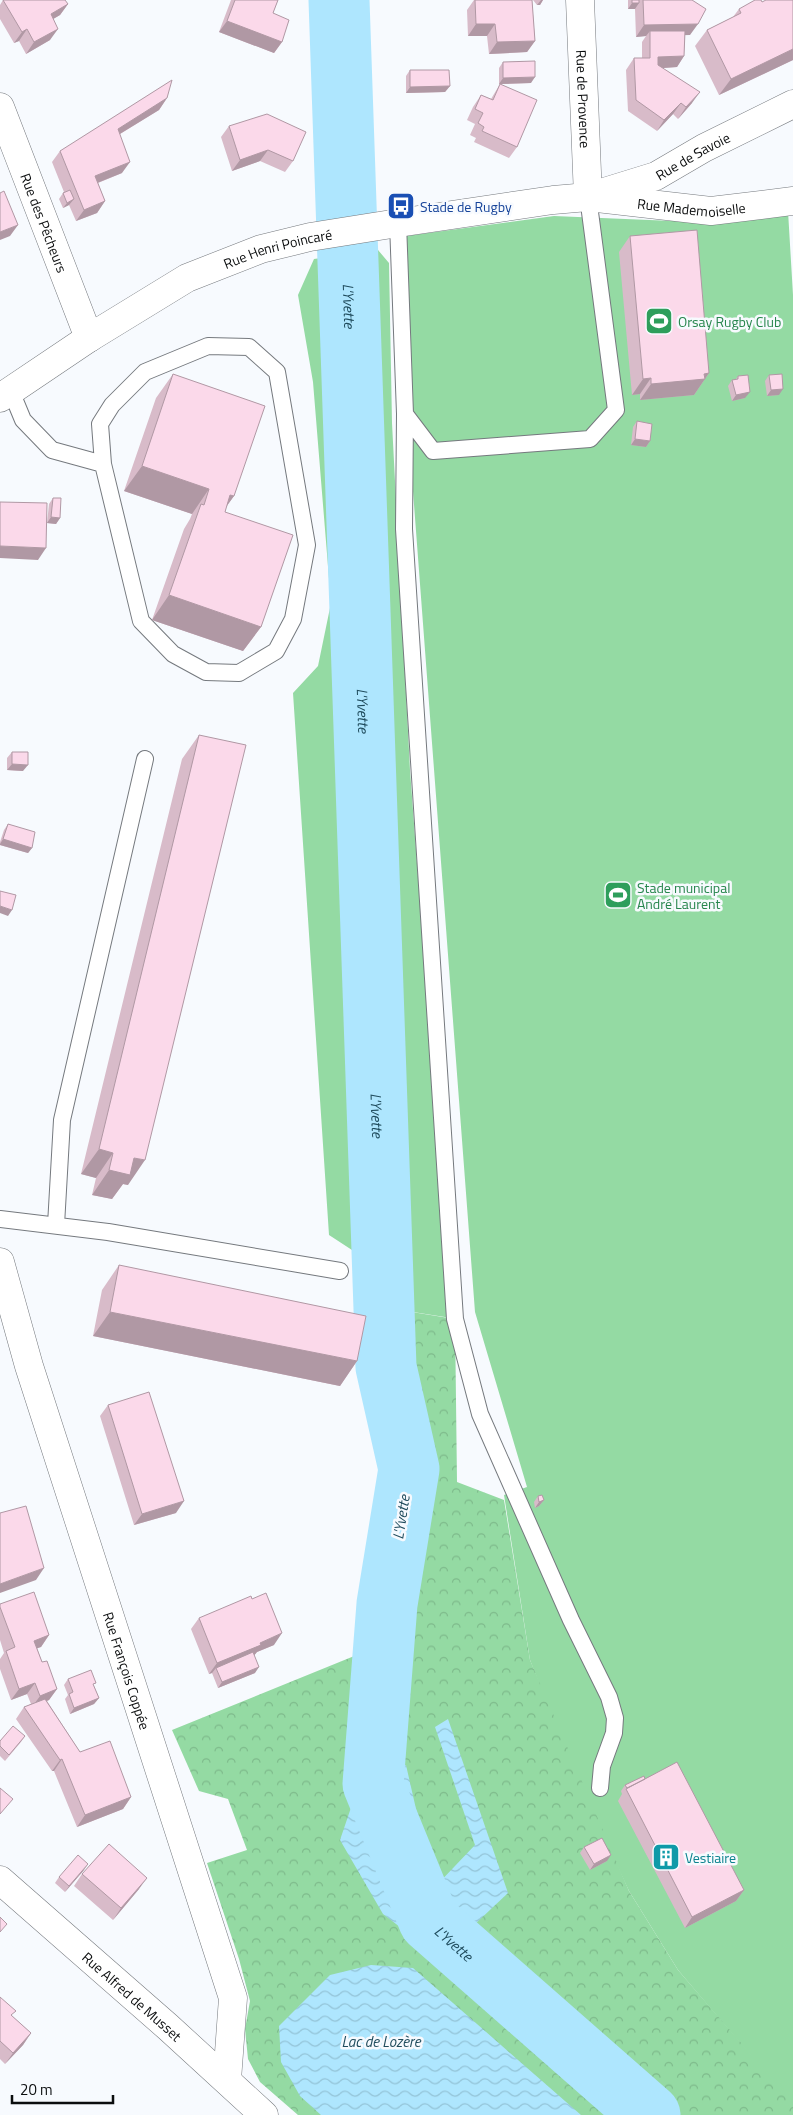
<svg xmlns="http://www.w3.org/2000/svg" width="793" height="2115" font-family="'Titillium Web',sans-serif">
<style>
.grass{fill:#94daa3}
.park{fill:url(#park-crowns)}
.water{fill:url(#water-waves)}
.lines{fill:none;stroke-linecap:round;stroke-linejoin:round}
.river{stroke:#aee6fe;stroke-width:61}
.lane-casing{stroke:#75797e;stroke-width:18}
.street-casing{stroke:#75797e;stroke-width:29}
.lane{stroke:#fff;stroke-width:16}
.street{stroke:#fff;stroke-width:28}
.wall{fill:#d8bbc9}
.shaded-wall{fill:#b098a4}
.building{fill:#fbd9ea;stroke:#b098a4}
.labels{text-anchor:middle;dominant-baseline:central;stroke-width:5;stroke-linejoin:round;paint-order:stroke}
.street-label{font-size:14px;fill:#0b0d0e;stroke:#f7fafe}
.transit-label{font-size:14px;fill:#164399;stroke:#f7fafe;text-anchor:start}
.leisure-label{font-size:14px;fill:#27864d;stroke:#f7fafe;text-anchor:start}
.culture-label{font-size:14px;fill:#0d838f;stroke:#f7fafe;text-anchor:start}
.water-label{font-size:15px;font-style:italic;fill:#1f4b5c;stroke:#f7fafe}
</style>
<defs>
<pattern id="park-crowns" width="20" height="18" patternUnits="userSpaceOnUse" patternTransform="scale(1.25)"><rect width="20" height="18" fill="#94daa3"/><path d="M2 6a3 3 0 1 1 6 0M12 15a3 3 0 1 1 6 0" fill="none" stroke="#7eba8b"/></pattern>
<pattern id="water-waves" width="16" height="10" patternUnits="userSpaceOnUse" patternTransform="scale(1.25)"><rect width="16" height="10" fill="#aee6fe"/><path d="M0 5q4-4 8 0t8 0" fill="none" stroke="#94c4d8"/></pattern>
</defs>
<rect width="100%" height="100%" fill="#f7fafe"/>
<!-- grass -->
<path class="grass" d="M788,211L793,295V2105L678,1970L629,1891L574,1772L530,1660L504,1495L527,1487L475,1312L412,478L406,236L554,216L673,221Z
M378,250L389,263L392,423L410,770L451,1318L375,1306L361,1297L352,1250L329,1235L293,693L318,666L331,603L313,382L298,295L314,259Z"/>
<!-- park -->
<path class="park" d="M375,1306L455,1319L457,1482L504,1500L530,1660L629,1891L678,1970L793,2103V2115H298L260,2082L248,2059L245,2029L250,2001L239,1959L207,1863L247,1850L228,1799L199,1791L172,1730L369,1650L399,1465L380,1370Z"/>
<!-- water -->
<path class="water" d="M448,1719L508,1893L474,1925L497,1945L499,1990L483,1991L383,1914L340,1840L358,1787L406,1765L434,1888L475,1845L435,1727Z
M371,1965L413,1968L581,2115H321L300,2096L281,2062L279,2026L330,1975Z"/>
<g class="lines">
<!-- river -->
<path class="river" id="s1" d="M339,0L386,1367L409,1469L387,1604L373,1784L429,1921L650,2115"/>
<!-- lane casing -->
<g class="lane-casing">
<path id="lane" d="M398,223L405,414L404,529L455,1319L480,1414L571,1620L609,1697L615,1718L614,1733L602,1766L600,1788
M11,391L23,420L52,450L103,464L141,621L173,654L206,672L239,673L276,651L293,619L307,545L277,372L249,347L208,346L145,372L112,405L100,424L103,464
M405,414L433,451L590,439L616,410L588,197
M0,1219L108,1232L340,1271
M56,1225L62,1120L145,759"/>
</g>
<!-- street casing -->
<g class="street-casing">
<g id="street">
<path id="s2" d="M580,0L588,197"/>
<path id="s3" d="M0,107L89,338"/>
<path id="s4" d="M597,198L711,211L793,201"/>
<path id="s5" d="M0,398L89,338L187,278L261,249L310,237L398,223L553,200L588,197L656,176L704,148L793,104"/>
<path id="s6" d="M0,1262L29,1366L233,1998L227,2080"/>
<path id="s7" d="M0,1880L168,2027L264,2115"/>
</g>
</g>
<!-- lane -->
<use href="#lane" class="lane"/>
<!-- street -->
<use href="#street" class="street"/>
</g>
<!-- wall -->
<path class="wall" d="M3,0L68,4L60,15L53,19L50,40L26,54L19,41L14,43L0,19V5Z
M231,0H278L273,13L282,42L274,53L219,32Z
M474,0H532L535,41L527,52L489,54L487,36H468L467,10Z
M533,0H543L540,5H537Z
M628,0H692L690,35H685L684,56L677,67L662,68L692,103L678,119L673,114L657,131L628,111L626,70L634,58H642V42L646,36L636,37L635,9H628Z
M793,0V60L719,95L695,46L707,30L733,17L739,9L762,2Z
M503,62L531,83L502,84L517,147L509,158L474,142L476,138L470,135L475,124L467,120L473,107L481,95L491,99L500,84H499V68Z
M410,70L450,86L445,92L406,93V76Z
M167,98L159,110L120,134L122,173L98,183L105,201L97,213L76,221L69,205L63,208L59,199L63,193L64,192L52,162L60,151Z
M229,126L293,161L285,172L260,161L232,171L221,137Z
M630,236L709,373L694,395L640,400V394L632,395L619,252Z
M173,374L234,496L226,507L225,512L261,627L243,651L152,620L184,529L190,519L192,514L124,491L156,398Z
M769,375L779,395L767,396L765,381Z
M738,376L745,398L732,401L728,386L732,380H735Z
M637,421L650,441L646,447L631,445L633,427Z
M53,498L60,518L56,524L47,523L49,504Z
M199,735L128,1185L123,1184L112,1199L92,1195L96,1178L81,1174L182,759Z
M12,752L23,771L7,770V758Z
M8,824L32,848L28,853L0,845V842L4,830Z
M119,1265L357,1361L340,1386L93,1336L102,1290Z
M108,1405L176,1513L134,1525L100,1416Z
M538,1496L544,1500L539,1506L535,1508L534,1502Z
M0,1604L49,1635L41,1647L37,1648L42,1662L57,1689L49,1700L47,1701L80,1752L131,1797L123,1809L77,1827L54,1771H52L16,1719L24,1707L31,1704L27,1694L11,1700L0,1669V1659L4,1653L0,1640Z
M199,1618L274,1645L257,1652L254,1655L255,1673L218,1688L212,1673L209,1674L191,1629Z
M68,1679L94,1686L99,1698L94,1704L70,1714L65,1699L68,1695L64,1685Z
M25,1736L21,1742L5,1761L0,1756V1741Z
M645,1779L744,1890L736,1901L685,1928L618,1801L622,1794L621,1791L625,1785Z
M584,1847L607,1861L590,1870L580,1853Z
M84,1870L65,1892L55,1883L59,1877Z
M82,1874L139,1889L113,1920L74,1886Z
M0,1997L12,2016L31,2033L23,2045L5,2064L0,2059Z"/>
<!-- shaded-wall -->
<path class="shaded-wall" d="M541,0H543L540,5H537Z
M632,3H639L635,9H628Z
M68,4L60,15L43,25L51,14Z
M227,21L282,42L274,53L219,32Z
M476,24H495L487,36H468Z
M698,24L690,35L650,36V31L646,36L636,37L644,25Z
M27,29L19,41L14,43L22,32Z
M58,29L50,40L26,54L34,42Z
M535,41L527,52L489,54L497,42Z
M793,49V60L719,95L731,79Z
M684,56L677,67L650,69L658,57Z
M535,77L531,83L499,84L503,78Z
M450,86L445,92L406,93L410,87Z
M700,92L692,103L678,119L686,107Z
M167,98L159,110L110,140L118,129Z
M681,103L673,114L657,131L664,120Z
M268,150L260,161L232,171L240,160Z
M130,162L122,173L87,187L95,176Z
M74,199L69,205L63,208L67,203Z
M105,201L97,213L76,221L84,210Z
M18,225L10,236L0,240V232Z
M709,373L694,395L640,400L651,384Z
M651,378L640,394L632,395L643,379Z
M783,389L779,395L767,396L771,390Z
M750,392L745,398L732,401L736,395Z
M635,439L650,441L646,447L631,445Z
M142,466L209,489L192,514L124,491Z
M230,495L234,496L216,521Z
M51,517L60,518L56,524L47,523Z
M0,546L46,548L38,560L0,558Z
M169,595L261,627L243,651L152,620Z
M12,764L28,765L23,771L7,770Z
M3,839L32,848L28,853L0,845V844Z
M0,906L12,910L8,916L0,913Z
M99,1149L113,1153L96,1178L81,1174Z
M134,1158L145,1160L128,1185L123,1184L112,1199L92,1195L109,1170Z
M110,1312L357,1361L340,1386L93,1336Z
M544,1500L539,1506L535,1508L539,1502Z
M184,1501L176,1513L134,1525L142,1514Z
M44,1568L36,1580L0,1593V1584Z
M282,1633L274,1645L257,1652L253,1657L216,1668L212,1673L209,1674L217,1663L260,1643Z
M49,1635L41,1647L26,1652L34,1641Z
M259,1667L255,1673L218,1688L222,1682Z
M35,1683L27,1694L11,1700L19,1689Z
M57,1689L49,1700L32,1707L40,1696Z
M99,1698L94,1704L70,1714L74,1708Z
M62,1759L54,1771H52L60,1760Z
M131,1797L123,1809L77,1827L85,1815Z
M611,1855L607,1861L590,1870L594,1864Z
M88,1864L84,1870L65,1892L69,1886Z
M147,1878L139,1889L113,1920L121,1908Z
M744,1890L736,1901L685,1928L692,1917Z
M31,2033L23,2045L5,2064L13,2053Z"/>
<!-- building -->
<path class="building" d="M3,0H65L68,4L51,14L58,29L34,42L27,29L22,32Z
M235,0H278L273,13L289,20L282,42L227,21Z
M475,0H532L535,41L497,42L495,24H476Z
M632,0H639V3H632Z
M643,0H692L706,9L698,24L644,25Z
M755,0H761L762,2L766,0H793V49L731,79L707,30L741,13L739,9Z
M650,31H685L684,56L658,57V65L700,92L686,107L681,103L664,120L636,100L634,58H650Z
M535,61V77L503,78V62Z
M410,70H449L450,86L410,87Z
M172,80L167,98L118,129L130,162L95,176L105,201L84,210L60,151Z
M500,84L537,100L517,147L482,131L484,127L478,123L483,113L475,109L481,95L493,100Z
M267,114L306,132L293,161L268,150L240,160L229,126Z
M70,190L74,199L67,203L63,193Z
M4,191L18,225L0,232V193Z
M697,230L709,373L704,374L705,379L651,384V378L643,379L630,236Z
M173,374L265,406L234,496L230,495L225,512L293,535L261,627L169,595L201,504L204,505L209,489L142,466Z
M782,374L783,389L771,390L769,375Z
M748,375L750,392L736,395L732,380L738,379V376Z
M637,421L652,424L650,441L635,439Z
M53,498H61L60,518L51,517Z
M0,502L47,503L46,548L0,546Z
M199,735L246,745L145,1160L134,1158L130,1175L109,1170L113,1153L99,1149Z
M12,752H28V765L12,764Z
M8,824L35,832L32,848L3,839Z
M0,891L16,895L12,910L0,906Z
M119,1265L366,1316L357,1361L110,1312Z
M149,1392L184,1501L142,1514L108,1405Z
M542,1495L544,1500L539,1502L538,1496Z
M26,1506L44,1568L0,1584V1513Z
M34,1592L49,1635L34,1641L42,1662L47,1661L57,1689L40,1696L35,1683L19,1689L6,1651L15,1647L0,1607V1604Z
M266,1593L282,1633L260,1643L261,1645L217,1663L199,1618L251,1596L252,1599Z
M253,1652L259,1667L222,1682L216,1668Z
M91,1670L96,1683L93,1684L99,1698L74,1708L69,1694L73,1692L68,1679Z
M45,1699L80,1752L110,1741L131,1797L85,1815L62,1759L60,1760L24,1707Z
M13,1726L25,1736L9,1755L0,1746V1741Z
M677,1762L744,1890L692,1917L626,1789Z
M644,1776L645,1779L627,1788L625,1785Z
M0,1788L13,1799L0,1814Z
M602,1838L611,1855L594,1864L584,1847Z
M109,1844L147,1878L121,1908L82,1874Z
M78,1855L88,1864L69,1886L59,1877Z
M0,1917L7,1924L0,1932Z
M0,1997L16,2011L11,2015L31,2033L13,2053L0,2041Z"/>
<!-- icons -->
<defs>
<g id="bus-square" transform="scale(1.4375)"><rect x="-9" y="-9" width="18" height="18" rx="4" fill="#1a4fb4" stroke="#f7fafe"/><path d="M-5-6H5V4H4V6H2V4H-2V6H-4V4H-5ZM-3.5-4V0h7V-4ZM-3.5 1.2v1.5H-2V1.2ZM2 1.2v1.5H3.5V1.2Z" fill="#fff"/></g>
<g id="stadium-square" transform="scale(1.4375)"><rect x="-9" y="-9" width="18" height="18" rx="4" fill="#2e9e5b" stroke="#f7fafe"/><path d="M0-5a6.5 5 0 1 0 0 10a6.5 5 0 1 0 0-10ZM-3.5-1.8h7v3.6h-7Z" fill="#fff"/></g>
<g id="building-square" transform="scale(1.4375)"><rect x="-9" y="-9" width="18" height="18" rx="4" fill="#0f9aa8" stroke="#f7fafe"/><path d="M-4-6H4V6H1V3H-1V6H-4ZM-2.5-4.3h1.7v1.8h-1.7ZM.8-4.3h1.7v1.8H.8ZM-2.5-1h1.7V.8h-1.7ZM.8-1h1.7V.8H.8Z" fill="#fff"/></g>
</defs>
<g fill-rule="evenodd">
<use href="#bus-square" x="401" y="206"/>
<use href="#stadium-square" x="659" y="321"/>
<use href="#stadium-square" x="618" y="895"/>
<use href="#building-square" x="666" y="1857"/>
</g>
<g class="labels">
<!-- street labels -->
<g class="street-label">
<text stroke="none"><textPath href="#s2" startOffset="99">Rue de Provence</textPath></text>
<text stroke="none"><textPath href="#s5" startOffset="746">Rue de Savoie</textPath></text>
<text stroke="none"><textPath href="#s4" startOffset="95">Rue Mademoiselle</textPath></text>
<text stroke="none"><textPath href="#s3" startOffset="124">Rue des Pêcheurs</textPath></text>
<text stroke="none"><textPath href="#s5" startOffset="318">Rue Henri Poincaré</textPath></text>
<text stroke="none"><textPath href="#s6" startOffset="428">Rue François Coppée</textPath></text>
<text stroke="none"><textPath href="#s7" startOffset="176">Rue Alfred de Musset</textPath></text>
</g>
<!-- transit labels -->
<g class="transit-label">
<text x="420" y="206">Stade de Rugby</text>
</g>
<!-- leisure labels -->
<g class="leisure-label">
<text x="678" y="321">Orsay Rugby Club</text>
<text x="637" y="887">Stade municipal<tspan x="637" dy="16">André Laurent</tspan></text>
</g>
<!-- culture labels -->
<g class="culture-label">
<text x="685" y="1857">Vestiaire</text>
</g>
<!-- water labels -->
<g class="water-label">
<text stroke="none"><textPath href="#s1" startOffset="306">L'Yvette</textPath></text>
<text stroke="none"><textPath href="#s1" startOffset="711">L'Yvette</textPath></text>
<text stroke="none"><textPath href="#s1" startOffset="1116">L'Yvette</textPath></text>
<text transform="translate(401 1517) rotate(-81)">L'Yvette</text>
<text stroke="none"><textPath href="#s1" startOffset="1971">L'Yvette</textPath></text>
<text x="381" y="2041">Lac de Lozère</text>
</g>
</g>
<!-- scale -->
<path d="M12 2095v8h101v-8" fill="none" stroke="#0b0d0e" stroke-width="2.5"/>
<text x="20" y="2095" font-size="15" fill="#0b0d0e" stroke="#f7fafe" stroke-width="4" paint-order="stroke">20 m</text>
</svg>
